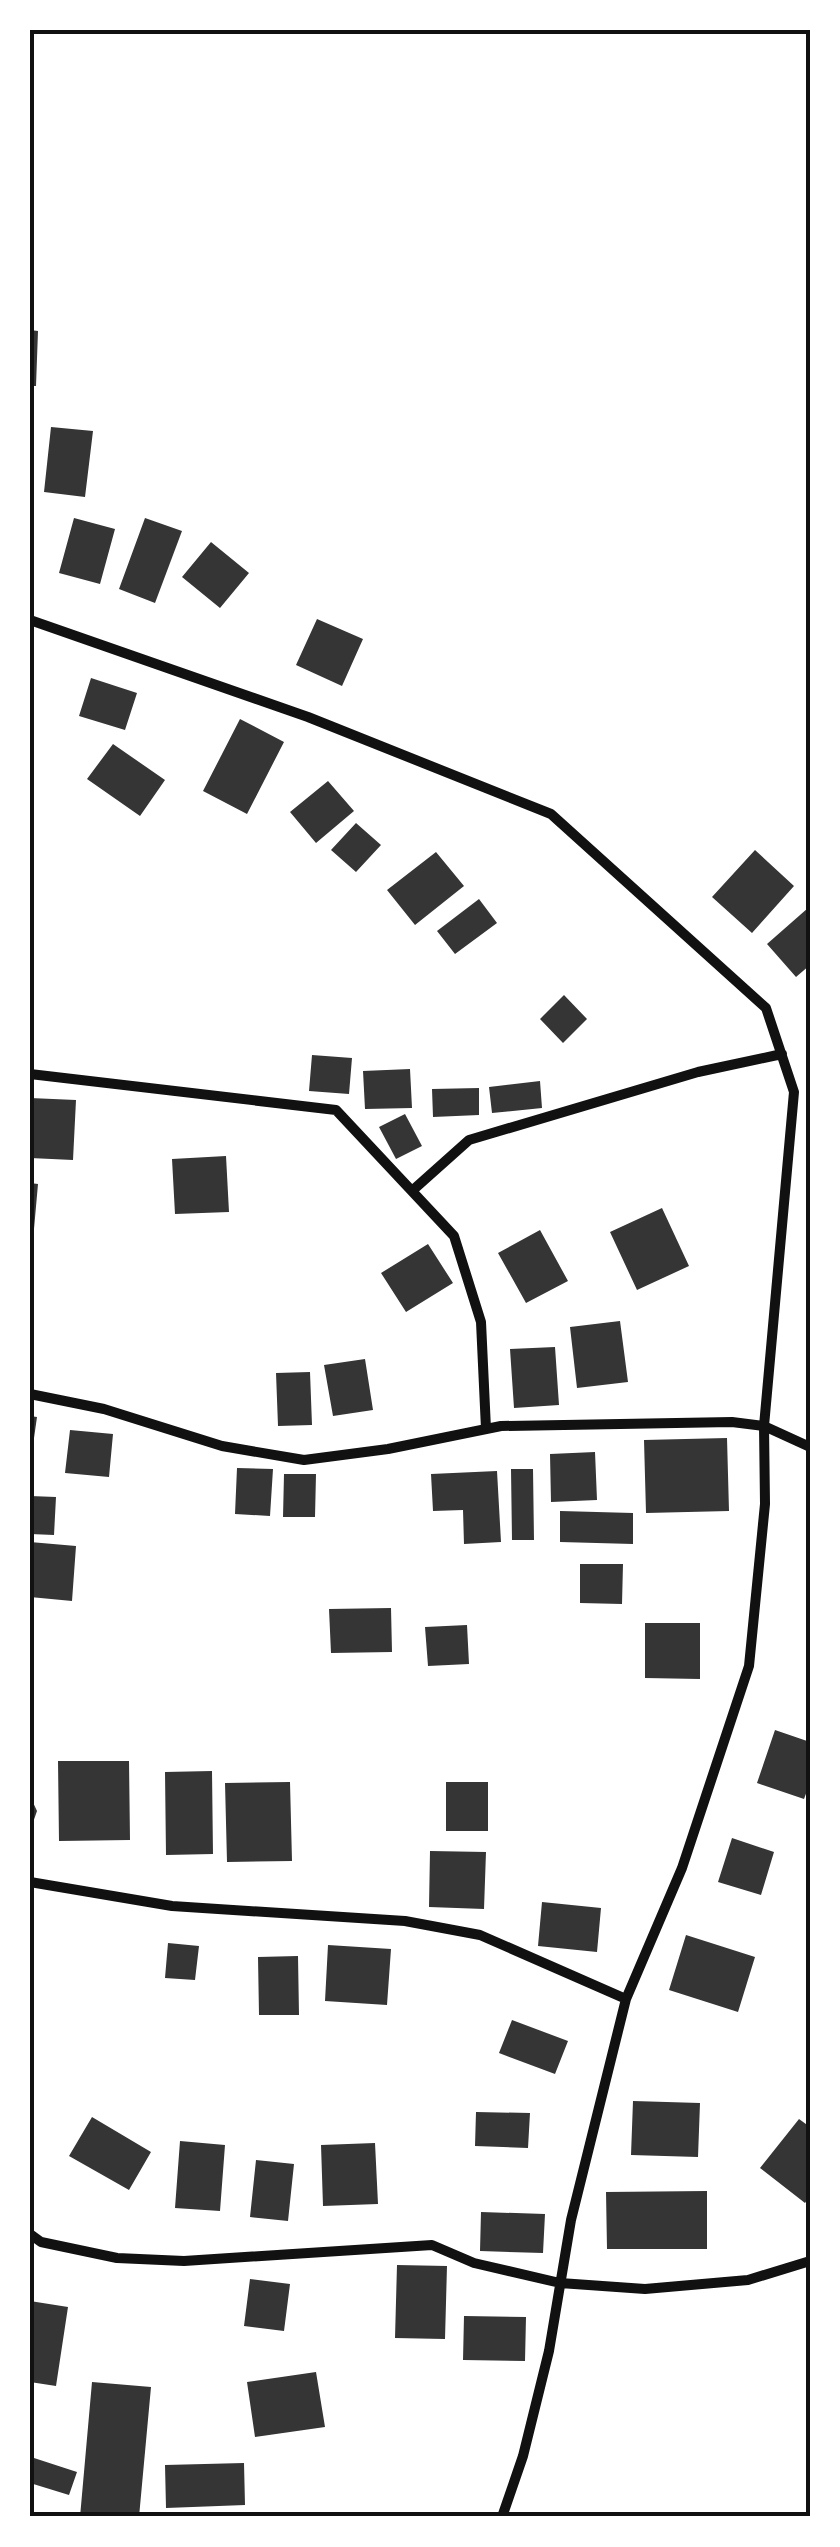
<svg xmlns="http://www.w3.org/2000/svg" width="840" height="2547" font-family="'Roboto Condensed',sans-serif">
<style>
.building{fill:#353535}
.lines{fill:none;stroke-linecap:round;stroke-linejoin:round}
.minor{stroke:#111;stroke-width:10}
.neatline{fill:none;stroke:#111;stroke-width:4}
</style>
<rect width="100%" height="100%" fill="#fff"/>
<!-- building -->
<path class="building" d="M30,330L38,331L36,386H30Z
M51,427L93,431L85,497L44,492Z
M74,518L115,529L100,584L59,573Z
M145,518L182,531L155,603L119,589Z
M211,542L249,573L220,608L182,577Z
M317,619L363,639L342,686L296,665Z
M91,678L137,693L125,730L79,716Z
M240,719L284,742L247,814L203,791Z
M113,744L165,780L140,816L87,779Z
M328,781L354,811L316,843L290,812Z
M356,823L381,845L356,872L331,850Z
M755,850L794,886L752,933L712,897Z
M436,852L464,886L415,925L387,890Z
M479,899L497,923L455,954L437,931Z
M808,908L810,965L796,977L767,944Z
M564,995L587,1019L563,1043L540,1019Z
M312,1055L352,1058L349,1094L309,1091Z
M410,1069L412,1108L365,1109L363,1071Z
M540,1081L542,1108L492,1113L489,1087Z
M479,1088V1115L433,1117L432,1089Z
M30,1098L76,1100L73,1160L30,1158Z
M405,1114L422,1146L396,1159L379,1127Z
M226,1156L229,1212L175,1214L172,1159Z
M30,1183L38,1184L33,1240H30Z
M662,1208L689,1266L637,1290L610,1232Z
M540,1230L568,1281L526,1303L498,1253Z
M428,1244L453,1283L406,1312L381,1273Z
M620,1321L628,1382L577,1388L570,1327Z
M555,1347L559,1405L514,1408L510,1349Z
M365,1359L373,1410L333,1416L324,1365Z
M310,1372L312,1425L278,1426L276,1373Z
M30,1416L37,1417L32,1452H30Z
M70,1430L113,1434L109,1477L65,1473Z
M727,1438L729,1511L646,1513L644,1440Z
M595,1452L597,1500L551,1502L550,1454Z
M237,1468L273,1469L270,1516L235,1514Z
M511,1469H533L534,1540H512Z
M497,1471L501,1542L464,1544L463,1510L433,1511L431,1474Z
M284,1474H316L315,1517H283Z
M30,1496L56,1497L54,1535L30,1534Z
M560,1511L633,1513V1544L560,1542Z
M30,1542L76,1546L72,1601L30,1597Z
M580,1564H623L622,1604L580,1603Z
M391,1608L392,1652L331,1653L329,1609Z
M645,1623H700V1679L645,1678Z
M467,1625L469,1664L428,1666L425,1627Z
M775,1730L810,1742V1783L804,1799L757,1783Z
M58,1761H129L130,1840L59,1841Z
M212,1771L213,1854L166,1855L165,1772Z
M290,1782L292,1861L227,1862L225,1783Z
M446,1782H488V1831H446Z
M30,1796L37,1811L30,1831Z
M732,1838L774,1852L761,1895L718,1882Z
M430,1851L486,1852L484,1909L429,1907Z
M542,1902L601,1908L597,1952L538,1946Z
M686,1935L755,1957L738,2012L669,1990Z
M168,1943L199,1946L195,1980L165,1978Z
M328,1945L391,1949L387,2005L325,2001Z
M298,1956L299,2015H259L258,1957Z
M512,2020L568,2041L555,2074L499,2053Z
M633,2101L700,2103L698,2157L631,2155Z
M476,2112L530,2113L528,2148L475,2146Z
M92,2117L151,2152L129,2190L69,2156Z
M799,2119L810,2127V2196L805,2203L760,2168Z
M180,2141L225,2145L220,2211L175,2208Z
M375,2143L378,2204L323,2206L321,2145Z
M256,2160L294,2164L288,2221L250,2217Z
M707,2191V2249H607L606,2192Z
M481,2212L545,2214L543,2253L480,2251Z
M397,2265L447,2266L445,2339L395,2338Z
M250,2279L290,2284L284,2331L244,2326Z
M30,2301L68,2307L56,2386L30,2382Z
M464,2316L526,2317L525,2361L463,2360Z
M316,2372L325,2427L255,2437L247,2382Z
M92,2382L151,2387L139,2517H80Z
M34,2458L77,2472L69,2495L30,2483Z
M244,2463L245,2505L166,2508L165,2465Z"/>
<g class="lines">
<!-- minor -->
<path class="minor" d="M30,620L308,717L551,814L766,1008L794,1092L764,1426L810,1447
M30,1074L336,1110L454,1236L481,1322L486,1429
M413,1190L469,1140L698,1072L782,1054
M30,1394L104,1409L222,1446L304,1460L388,1449L501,1426L732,1422L764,1426L765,1504L749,1666L682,1868L626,1999L571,2220L549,2351L523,2456L502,2517
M30,1882L172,1906L405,1921L480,1935L626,1999
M30,2234L41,2242L117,2258L184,2261L432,2245L474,2263L560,2283L645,2289L748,2280L810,2261"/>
</g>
<!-- border -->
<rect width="840" height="2547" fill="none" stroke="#ffffff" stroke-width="65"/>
<rect x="32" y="32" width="776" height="2482" class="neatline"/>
</svg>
